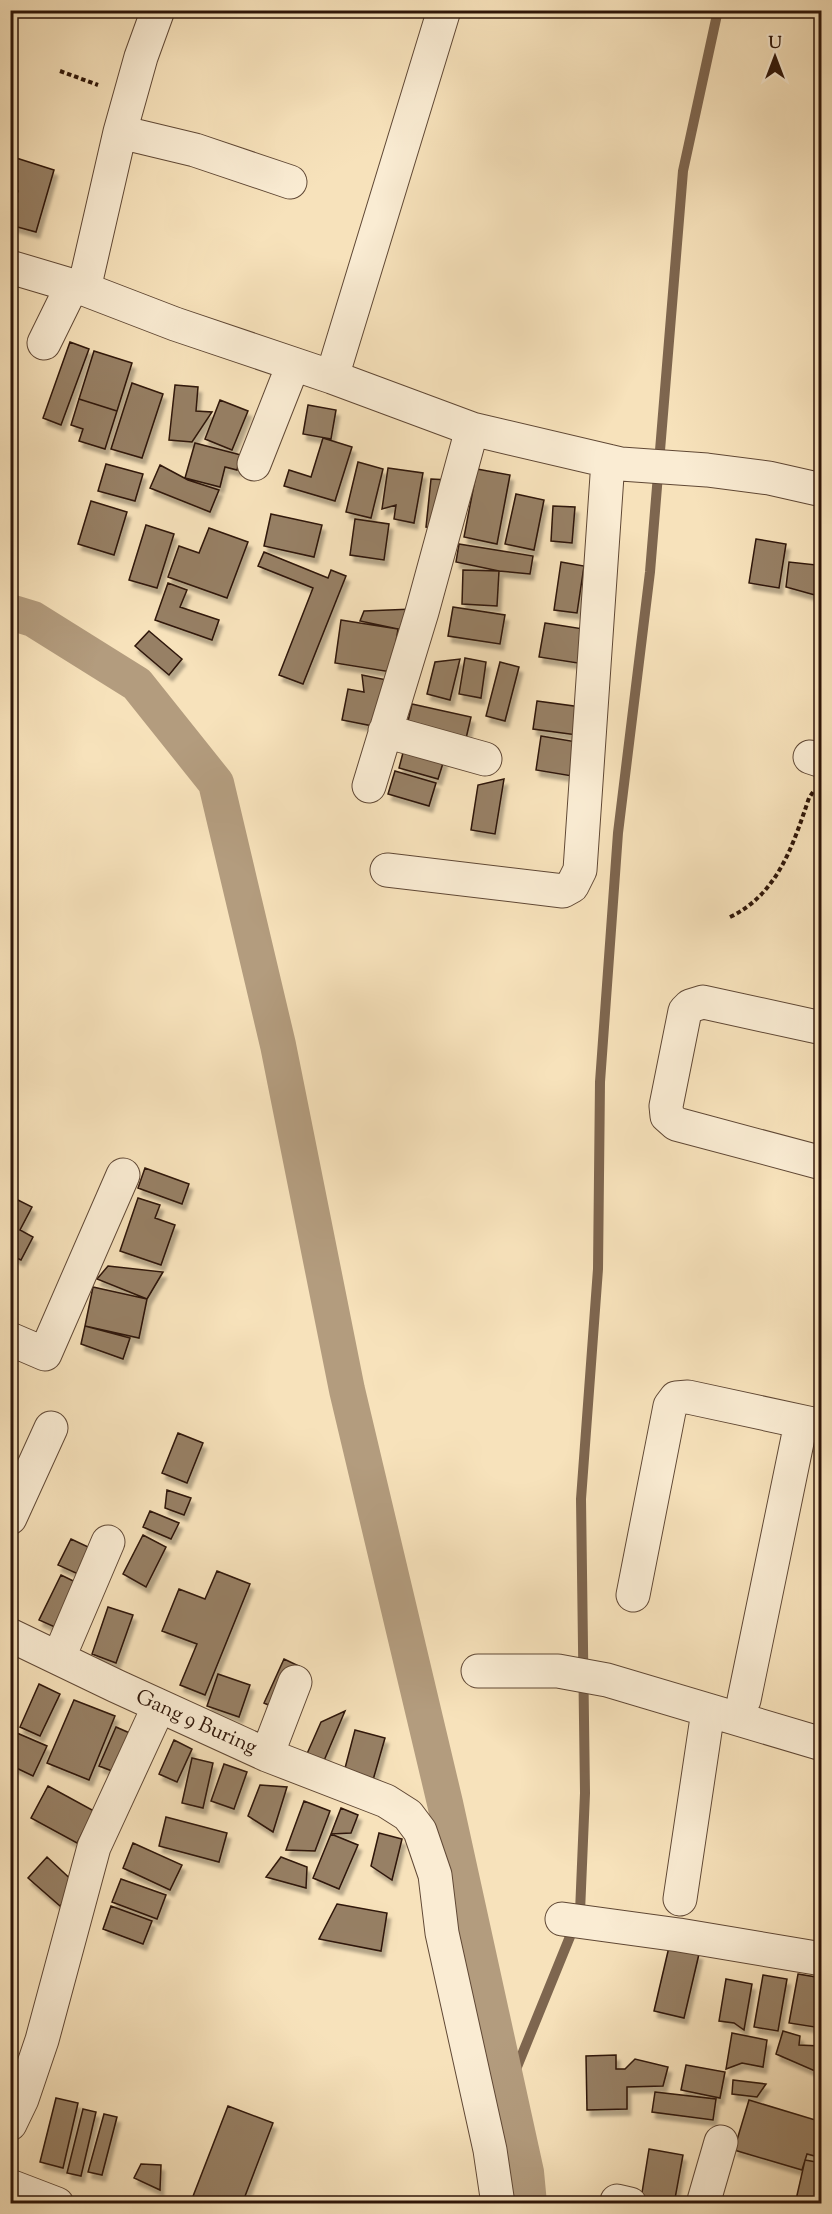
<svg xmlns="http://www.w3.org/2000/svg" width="832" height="2214" font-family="'Sorts Mill Goudy',serif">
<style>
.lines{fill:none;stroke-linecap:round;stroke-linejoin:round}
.stream{stroke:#7e664f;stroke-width:10}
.canal{stroke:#b39c7e;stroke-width:36}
.building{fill:#978065;stroke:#2e1508;stroke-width:1.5;filter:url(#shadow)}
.minor-casing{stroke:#604835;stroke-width:35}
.path{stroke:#2e1508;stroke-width:4;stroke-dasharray:4.5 3;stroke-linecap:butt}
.minor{stroke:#faecd3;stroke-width:33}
.labels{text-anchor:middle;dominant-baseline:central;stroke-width:5;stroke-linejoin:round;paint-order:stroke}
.street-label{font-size:21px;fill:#2e1508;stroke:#faecd3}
</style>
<defs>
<filter id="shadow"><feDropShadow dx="3.5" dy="6" stdDeviation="1.5" flood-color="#0004"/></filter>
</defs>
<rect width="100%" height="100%" fill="#f7e2bb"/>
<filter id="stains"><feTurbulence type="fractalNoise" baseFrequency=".00333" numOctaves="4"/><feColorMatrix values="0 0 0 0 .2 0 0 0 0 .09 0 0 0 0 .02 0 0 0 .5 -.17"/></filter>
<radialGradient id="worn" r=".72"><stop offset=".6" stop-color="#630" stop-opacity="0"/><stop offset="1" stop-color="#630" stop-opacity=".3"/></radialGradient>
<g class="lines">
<!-- stream -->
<path class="stream" d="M508,2089L580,1912L585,1793L581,1499L598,1269L600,1082L618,833L650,572L683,171L718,10"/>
<!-- canal -->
<path class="canal" d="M10,612L33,619L137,684L216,783L278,1045L347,1390L445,1803L526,2172L529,2204"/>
</g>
<!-- building -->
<path class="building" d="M10,156L54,170L36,232L10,225V215L18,191L10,189Z
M70,342L89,349L61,425L43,418Z
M94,351L132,363L117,411L79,399Z
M132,383L163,394L142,458L111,449Z
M175,385L198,387L196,411L212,412L192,442L169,440Z
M79,399L117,411L105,449L79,441L83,429L71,425Z
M220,400L248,411L232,450L205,439Z
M308,405L336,410L331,439L303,434Z
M323,438L352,447L335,501L284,486L289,470L311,477Z
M195,443L241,455L237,470L225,467L220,487L185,478Z
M358,462L383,469L371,518L346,512Z
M106,464L143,474L135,501L98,491Z
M160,465L188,480L219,490L210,512L150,488Z
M388,468L423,473L414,523L394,519L396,505L382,509Z
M477,469L510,475L497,544L464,537Z
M431,479L449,480L442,529L426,527Z
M516,494L544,500L534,550L505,544Z
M91,501L127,512L114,555L78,544Z
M553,506L575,507L572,543L551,541Z
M271,514L322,525L314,557L264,546Z
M355,519L389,524L384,560L350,555Z
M146,525L174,534L157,588L129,580Z
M209,528L248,542L227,598L168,577L179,546L199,553Z
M819,534H822V597L786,587L789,562L816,565Z
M756,539L786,544L779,588L749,583Z
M459,544L533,556L530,574L499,571L456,562Z
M264,552L328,578L331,570L346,576L303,684L279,675L313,588L258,566Z
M561,562L584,566L577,613L554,610Z
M463,570L499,571L497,606L462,604Z
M168,583L187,590L180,607L219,620L212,640L155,620Z
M453,607L505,615L500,644L448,636Z
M413,609L406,628L398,629L360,621L364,611Z
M341,620L398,629L391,672L335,663Z
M545,623L590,630L584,664L539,657Z
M149,631L182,659L169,675L135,646Z
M465,658L486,662L481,698L459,694Z
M460,659L450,700L427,694L435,662Z
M500,662L519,667L505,721L486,716Z
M362,675L392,681L383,728L342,720L348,689L364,692Z
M537,701L581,707L577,735L533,729Z
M412,704L471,717L464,747L405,734Z
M541,736L577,742L572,776L536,770Z
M404,749L444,760L438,779L399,768Z
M395,771L436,783L429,806L388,794Z
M504,779L495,834L471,830L478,785Z
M145,1168L189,1184L182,1204L138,1188Z
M10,1196L32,1207L20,1230L33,1237L21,1260L10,1255Z
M138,1198L160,1205L155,1218L175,1225L161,1265L120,1251Z
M108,1266L163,1272L147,1299L97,1279Z
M93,1287L147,1299L139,1338L85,1326Z
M85,1326L130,1338L123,1359L81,1344Z
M178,1433L203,1443L187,1483L162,1473Z
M167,1490L191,1498L184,1515L165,1508Z
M150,1511L179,1523L171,1539L143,1527Z
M143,1535L166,1547L146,1587L123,1574Z
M71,1539L99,1552L87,1578L58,1565Z
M217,1571L250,1584L205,1695L180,1685L197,1644L162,1631L179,1589L205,1599Z
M61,1575L88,1588L66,1632L39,1620Z
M108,1607L133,1615L116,1663L92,1654Z
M284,1659L299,1666L280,1710L264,1703Z
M218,1674L250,1685L239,1717L207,1706Z
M39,1684L60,1694L40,1736L20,1727Z
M74,1700L115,1716L89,1780L47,1763Z
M345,1711L323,1763L306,1756L321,1722Z
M116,1727L141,1738L125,1776L99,1766Z
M10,1730L47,1746L33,1776L10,1765Z
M355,1730L385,1738L373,1780L344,1772Z
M174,1740L192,1749L177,1782L159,1774Z
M192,1758L213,1763L203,1808L182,1803Z
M224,1764L247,1772L234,1809L211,1801Z
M260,1785L287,1787L273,1832L248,1816Z
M48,1786L94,1811L77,1843L31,1818Z
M304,1801L330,1811L315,1851L286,1850Z
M341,1808L358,1815L351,1833L331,1834Z
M166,1817L227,1833L219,1862L159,1846Z
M379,1833L402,1839L392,1880L371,1866Z
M331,1834L358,1845L339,1889L313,1878Z
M133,1843L182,1865L170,1890L123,1868Z
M47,1857L78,1886L60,1906L28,1878Z
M281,1857L307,1867L306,1888L266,1877Z
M121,1879L166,1895L157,1919L112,1902Z
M337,1904L387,1913L381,1951L319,1939Z
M111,1906L152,1921L143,1944L103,1929Z
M669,1947L699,1954L684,2018L654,2011Z
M798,1974L822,1978L821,2028L789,2023Z
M763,1975L787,1979L778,2031L754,2027Z
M726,1979L752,1984L744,2030L734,2023L719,2021Z
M783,2031L800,2036L799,2045L820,2046L815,2071L776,2054Z
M732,2033L767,2040L763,2067L742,2063L726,2069Z
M616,2055V2069H625L635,2059L668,2067L663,2086L627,2087V2109L587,2110L586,2056Z
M686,2065L725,2072L720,2098L681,2090Z
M733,2080L766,2084L757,2097L732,2094Z
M655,2092L716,2099L713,2120L652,2112Z
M56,2098L78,2103L63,2168L40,2162Z
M749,2100L822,2122V2158L807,2154L802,2170L734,2150Z
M228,2106L273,2123L242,2204H190Z
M83,2109L96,2112L81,2176L67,2173Z
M104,2114L117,2117L102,2175L88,2172Z
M649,2149L683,2155L674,2204L641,2199Z
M805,2160L822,2163V2204H795Z
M141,2164L161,2165L160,2190L134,2178Z"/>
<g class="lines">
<!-- minor casing -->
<g class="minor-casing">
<path id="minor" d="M120,132L141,57L158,10
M10,267L84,289L175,324L332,377L472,429L621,464L707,470L769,478L822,490
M84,289L120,132L195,150L290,182
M44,343L72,286
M332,377L444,10
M254,464L293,365
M385,731L485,759
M810,757L822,761
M369,786L422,612L472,429
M387,870L563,891L572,886L580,870L608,461
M822,1028L703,1002L690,1006L685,1011L666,1106L667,1116L676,1124L822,1163
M10,1339L45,1354L123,1175
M10,1518L51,1428
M633,1595L670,1406L676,1398L688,1397L822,1426
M10,1635L116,1686L267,1755L386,1801L408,1815L420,1831L435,1875L442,1933L490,2150L498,2204
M59,1657L108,1542
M478,1671H558L607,1680L822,1744
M744,1700L801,1423
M267,1755L295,1682
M680,1899L708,1711
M562,1919L679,1935L822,1959
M10,2124L22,2099L42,2040L94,1847L159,1706
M10,2186L57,2204
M617,2201L630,2204
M703,2204L721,2142"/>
</g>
<!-- path -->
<path class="path" d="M60,71L98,85
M730,917C778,894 793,845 809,798L813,792"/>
<!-- minor -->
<use href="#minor" class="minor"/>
</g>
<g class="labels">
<!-- street labels -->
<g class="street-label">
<text transform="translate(196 1723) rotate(24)">Gang 9 Buring</text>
</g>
</g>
<!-- margin -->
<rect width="832" height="2214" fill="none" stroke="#f7e2bb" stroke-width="36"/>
<rect x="12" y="12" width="808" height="2190" fill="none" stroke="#2e1508" stroke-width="3"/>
<rect x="18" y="18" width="796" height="2178" fill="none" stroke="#2e1508" stroke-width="1.5"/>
<!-- north arrow -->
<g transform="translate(775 57)" stroke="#faecd3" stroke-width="4.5" paint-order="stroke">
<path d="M0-4.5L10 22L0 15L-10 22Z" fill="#2e1508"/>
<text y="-9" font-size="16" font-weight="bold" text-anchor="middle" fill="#2e1508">U</text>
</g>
<rect width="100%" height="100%" filter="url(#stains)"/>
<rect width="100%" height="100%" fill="url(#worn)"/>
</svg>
